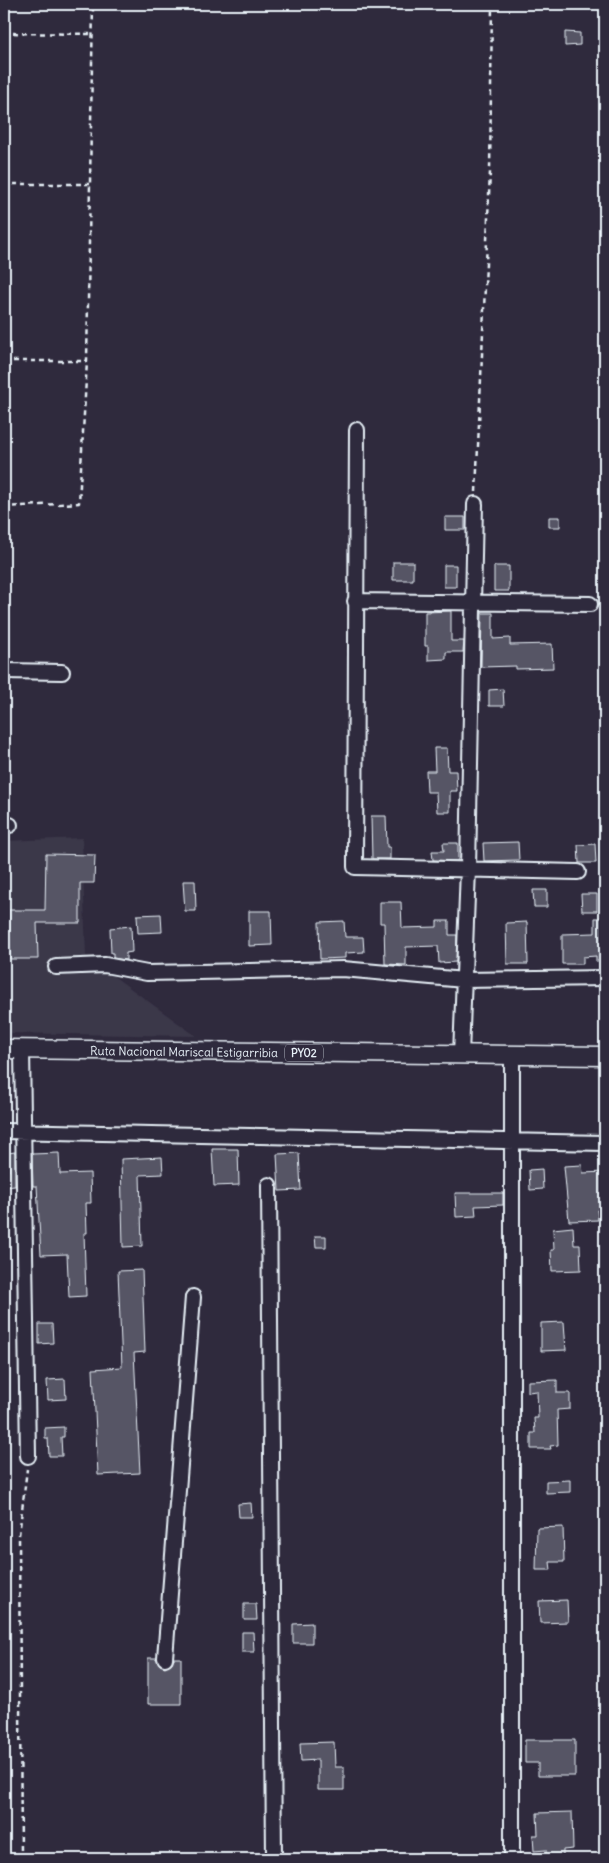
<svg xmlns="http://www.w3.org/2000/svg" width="609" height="1863" font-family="Delius,sans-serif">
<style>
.built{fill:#3b3749}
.building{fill:#575565;stroke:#e8f1f8}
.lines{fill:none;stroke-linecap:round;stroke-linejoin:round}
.minor-casing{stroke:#e8f1f8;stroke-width:18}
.major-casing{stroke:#e8f1f8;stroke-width:21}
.path{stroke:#e8f1f8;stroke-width:2.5;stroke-dasharray:5 4;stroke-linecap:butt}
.minor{stroke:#2f2a3d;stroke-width:14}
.major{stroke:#2f2a3d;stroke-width:18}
.labels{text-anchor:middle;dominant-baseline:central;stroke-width:4.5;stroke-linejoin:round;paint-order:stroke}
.shield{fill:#2f2a3d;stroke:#b0b5c0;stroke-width:1}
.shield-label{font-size:11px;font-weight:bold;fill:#e8f1f8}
.street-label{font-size:12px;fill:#e8f1f8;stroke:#2f2a3d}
</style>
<rect width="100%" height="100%" fill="#2f2a3d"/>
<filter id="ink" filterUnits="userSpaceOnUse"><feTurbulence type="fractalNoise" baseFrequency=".02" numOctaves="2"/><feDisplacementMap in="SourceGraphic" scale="10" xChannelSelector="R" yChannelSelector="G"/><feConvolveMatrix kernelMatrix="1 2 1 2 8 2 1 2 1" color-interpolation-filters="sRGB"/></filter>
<g filter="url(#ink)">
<!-- built -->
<path class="built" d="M82,838L86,956L196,1036L4,1033V841Z"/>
<!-- building -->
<path class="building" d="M565,32L580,33V45L565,46Z
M445,517H465V530H445Z
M549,517H560V527H549Z
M393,562H413V580H393Z
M444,565H456V587H444Z
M494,566H509V591H494Z
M451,611V641H464L463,652H446V659L428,660V646H425V612Z
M482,613H493V639L510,638V645L552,644L553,668L516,669V666L481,667Z
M503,689L504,706H489V690Z
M434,748H447L448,771H456L457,791H450V812H437L436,792H427L426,771H435Z
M371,816H386L387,847H390V859H372Z
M518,842L519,860L484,861L483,843Z
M443,843H458V861L433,860L432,851H444Z
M595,844L596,863H579L578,845Z
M46,854L95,855L94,883H80V923H37L38,959H10L9,910H45Z
M183,881H195L196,911H185Z
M533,890H547V907H534Z
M581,894H597V911H582Z
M380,902H401L402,928L437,927V921H449V935H457L456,962L439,963L438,946L406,947V965L385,964L384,923H380Z
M249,911H271L272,945L249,946Z
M161,914L162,932L138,933L137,915Z
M595,918H605V961H596V956L583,957V964H562V934L595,933Z
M344,921L345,937H363L364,952L345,953V958L320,959L319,922Z
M527,922L528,964H507L506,923Z
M131,926L132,952L126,953V960L113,958V953H111L110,928Z
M212,1149H238L239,1185L214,1186Z
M15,1152V1186L4,1187V1171H9L8,1153Z
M59,1153L60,1174L90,1173L91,1203H86L87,1233H84L86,1296L69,1297L67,1254L41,1255L37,1186H33L32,1154Z
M299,1153L301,1190L279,1191L277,1154Z
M162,1157L163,1174L140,1175L142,1246L123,1247L121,1159Z
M582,1165L583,1173L605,1172V1209L597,1210L598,1220L569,1221L564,1166Z
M542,1169L543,1189L530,1190L529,1170Z
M455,1193H503V1205L475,1206L476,1216L456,1217Z
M573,1227L574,1245H580L581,1270L552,1271L551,1250H554L553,1229Z
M315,1236H326V1247H316Z
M142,1270L145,1352L134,1353L140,1473L98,1475L93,1369L122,1367L118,1271Z
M564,1322L566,1350L541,1351V1323Z
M39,1324H52L53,1343L39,1344Z
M65,1379L66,1399L48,1400L47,1380Z
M557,1380V1393H570V1409L557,1410L558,1445L550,1446L551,1449H531V1433H535L534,1418H538L537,1391L528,1392V1381Z
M64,1427V1437H61L62,1456H49L48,1438H45V1428Z
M570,1480V1492L546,1493V1481Z
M251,1503L252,1517H239L238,1504Z
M563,1527L564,1562H550L551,1570H536L537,1528Z
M567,1600L568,1622L540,1623L539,1601Z
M244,1604H256L257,1620H244Z
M312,1623V1643H293V1624Z
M242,1632H253L254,1652H242Z
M148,1658H156L160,1665L165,1667L172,1663L174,1658H181V1704H148Z
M525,1740H575V1776H538V1763H525Z
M334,1742L335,1767H344V1790H318V1760L301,1761L300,1743Z
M572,1812L573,1849L563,1850V1859H546V1850L534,1851L533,1835H538L537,1813Z"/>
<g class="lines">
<!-- minor casing -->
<g class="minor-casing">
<path id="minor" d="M357,430L355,867L578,872
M355,601L590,604
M4,671L62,672
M4,825H10
M56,967L105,965L147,973L343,969L464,980L605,978
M22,1049L28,1456
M461,1055L468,869L475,504
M4,1131L605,1143
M269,1185L274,1859
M165,1658L193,1297
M512,1859V1055"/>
</g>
<!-- major casing -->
<g class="major-casing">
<g id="major">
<path id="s1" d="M4,1049L605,1056"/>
</g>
</g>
<!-- path -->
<path class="path" d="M4,33L94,34
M4,184H91
M4,361H87
M476,492L490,172L492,4
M4,507L79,503L87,361L93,4
M21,1859L19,1535L27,1469"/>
<!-- minor -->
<use href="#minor" class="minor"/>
<!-- major -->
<use href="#major" class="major"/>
</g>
</g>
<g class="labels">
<!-- shield labels -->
<rect class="shield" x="285" y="1044.5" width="38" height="17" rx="4"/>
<g class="shield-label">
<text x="304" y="1053">PY02</text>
</g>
<!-- street labels -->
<g class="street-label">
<text stroke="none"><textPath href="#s1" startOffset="180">Ruta Nacional Mariscal Estigarribia</textPath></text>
</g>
</g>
<!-- margin -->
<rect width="609" height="1863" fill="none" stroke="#2f2a3d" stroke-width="20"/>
<rect x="10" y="10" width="589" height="1843" fill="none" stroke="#e8f1f8" stroke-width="2" filter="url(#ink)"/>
</svg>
